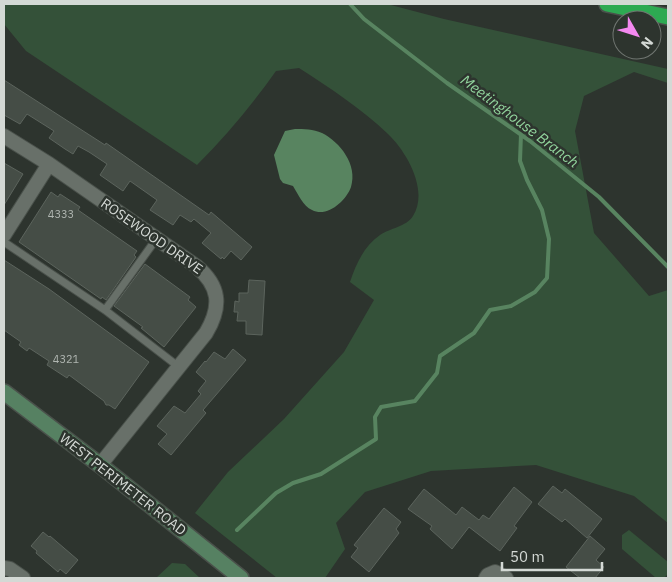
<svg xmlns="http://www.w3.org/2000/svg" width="672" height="582" font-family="'IBM Plex Sans',sans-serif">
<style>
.green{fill:#345139}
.water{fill:#588460}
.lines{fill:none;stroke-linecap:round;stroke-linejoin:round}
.stream{stroke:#588460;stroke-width:4}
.building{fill:#454d46;stroke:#5c645d}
.lane-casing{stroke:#4a514b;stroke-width:9}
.street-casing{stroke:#4a514b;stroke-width:16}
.secondary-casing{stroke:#4a514b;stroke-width:18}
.highway-casing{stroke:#4a514b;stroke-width:18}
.lane{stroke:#687069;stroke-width:7}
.street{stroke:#687069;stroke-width:14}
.secondary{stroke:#568162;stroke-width:15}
.highway{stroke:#2daa52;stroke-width:15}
.labels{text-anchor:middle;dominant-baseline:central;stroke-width:5;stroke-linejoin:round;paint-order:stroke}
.number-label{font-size:11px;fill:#b0b6b1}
.street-label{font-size:14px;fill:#d4d9d5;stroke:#2d342e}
.water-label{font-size:15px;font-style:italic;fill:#91d49c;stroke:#2d342e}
</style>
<rect width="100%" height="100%" fill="#2d342e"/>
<!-- green -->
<path class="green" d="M4,4H387L444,19L668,69V83L634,72L584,96L575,131L594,233L649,296L668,290V523L634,496L536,465L431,471L365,492L336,523L345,549L325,578H277L195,513L228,472L284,419L344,352L374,300L350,282C356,264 364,246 380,235C390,228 406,227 413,216C429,191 407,152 388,134C362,109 330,88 299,68L276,71C252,105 226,136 197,165L26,51L4,24Z
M629,530L668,562V574L664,578H656L622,549V535Z
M172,563L185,564L200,578H156Z"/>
<!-- water -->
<path class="water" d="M295,129C304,129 313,129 322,133C340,142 358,165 351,187C346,201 327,218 312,210C303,206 298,194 293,186L283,183L280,179L274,155L285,131Z"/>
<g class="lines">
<!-- stream -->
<path class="stream" d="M350,4L364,19L447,83L530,141L599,197L668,267
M237,530L276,493L293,483L321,474L376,439L375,417L381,407L415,401L437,373L440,356L474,333L490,310L511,306L535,292L547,278L549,239L542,210L527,180L520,161L521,134"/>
</g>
<!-- building -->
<path class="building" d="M4,80L105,145L106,143L209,215L211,212L252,247L241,260L231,251L224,259L222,257L221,259L202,243L211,233L194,219L191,222L180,215L173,225L150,210L157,200L130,181L123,191L100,175L107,164L89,152L78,146L73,154L65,149L49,138L54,131L27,114L20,124L4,115Z
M4,163L23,174L4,205Z
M51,192L58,197L60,194L80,207L78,210L137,251L134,255L136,257L106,300L102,297L101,299L19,242Z
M4,260L49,289L149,362L115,409L109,405H106L104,401L69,375L67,378L47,365L49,361L29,348L27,351L19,345L21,342L4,330Z
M145,264L190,297L188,300L196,307L164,347L141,328L143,327L114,306Z
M249,280L265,281L262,335L246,334V321H237L238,312H234L235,301L239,302V293H248Z
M233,349L246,360L203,410L206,413L171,455L158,444L167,434L157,426L174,406L185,413L201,394L198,391L206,381L196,372L205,361L206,362L214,352L225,359Z
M553,486L562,493L565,489L602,519L587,538L565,519L562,522L538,504Z
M514,487L532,502L514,526L517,528L500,551L469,527L452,549L430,529L432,526L408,509L424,489L456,515L462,507L479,520L483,515L489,519Z
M384,508L401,522L396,529L399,533L369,572L351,557L358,548L354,545Z
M43,532L49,537L50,536L78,560L66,574L60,569L58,572L36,553L37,551L31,546Z
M590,536L605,549L596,560L604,567L595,578H580L566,567Z"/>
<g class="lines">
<!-- lane casing -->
<g class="lane-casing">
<path id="lane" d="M4,242L105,310L179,367
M105,310L157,238"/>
</g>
<!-- street casing -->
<g class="street-casing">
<path id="street" d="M4,136L49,164L196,266C220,286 222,306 206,333L100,465
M4,235L49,164
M4,568L10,569L23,578
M486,578L488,575L495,572L506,578"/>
</g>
<!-- secondary casing -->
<g class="secondary-casing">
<path id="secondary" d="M4,392L100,465L241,578"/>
</g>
<!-- highway casing -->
<g class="highway-casing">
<path id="highway" d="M607,4L668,17"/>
</g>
<!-- lane -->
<use href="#lane" class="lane"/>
<!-- street -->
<use href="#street" class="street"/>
<!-- secondary -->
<use href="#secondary" class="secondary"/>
<!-- highway -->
<use href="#highway" class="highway"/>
</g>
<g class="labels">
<!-- number labels -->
<g class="number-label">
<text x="61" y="214">4333</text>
<text x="66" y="359">4321</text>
</g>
<!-- street labels -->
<g class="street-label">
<text transform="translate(152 236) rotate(35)">ROSEWOOD DRIVE</text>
<text transform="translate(123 484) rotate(38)">WEST PERIMETER ROAD</text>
</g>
<!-- water labels -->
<g class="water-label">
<text transform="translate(520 121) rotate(37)">Meetinghouse Branch</text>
</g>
</g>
<!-- border -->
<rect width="672" height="582" fill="none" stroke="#d4d9d5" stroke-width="10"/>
<!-- north arrow -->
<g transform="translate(637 35) rotate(129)"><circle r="24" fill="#2d342e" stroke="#707671"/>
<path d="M0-4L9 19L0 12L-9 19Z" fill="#f489f0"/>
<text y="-8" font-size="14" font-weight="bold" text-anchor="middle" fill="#d4d9d5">N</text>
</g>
<!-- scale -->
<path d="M502 562v8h100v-8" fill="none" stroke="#d4d9d5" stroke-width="2.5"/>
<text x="510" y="562" font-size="15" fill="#d4d9d5" stroke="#2d342e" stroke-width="4" paint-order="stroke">50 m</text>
</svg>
